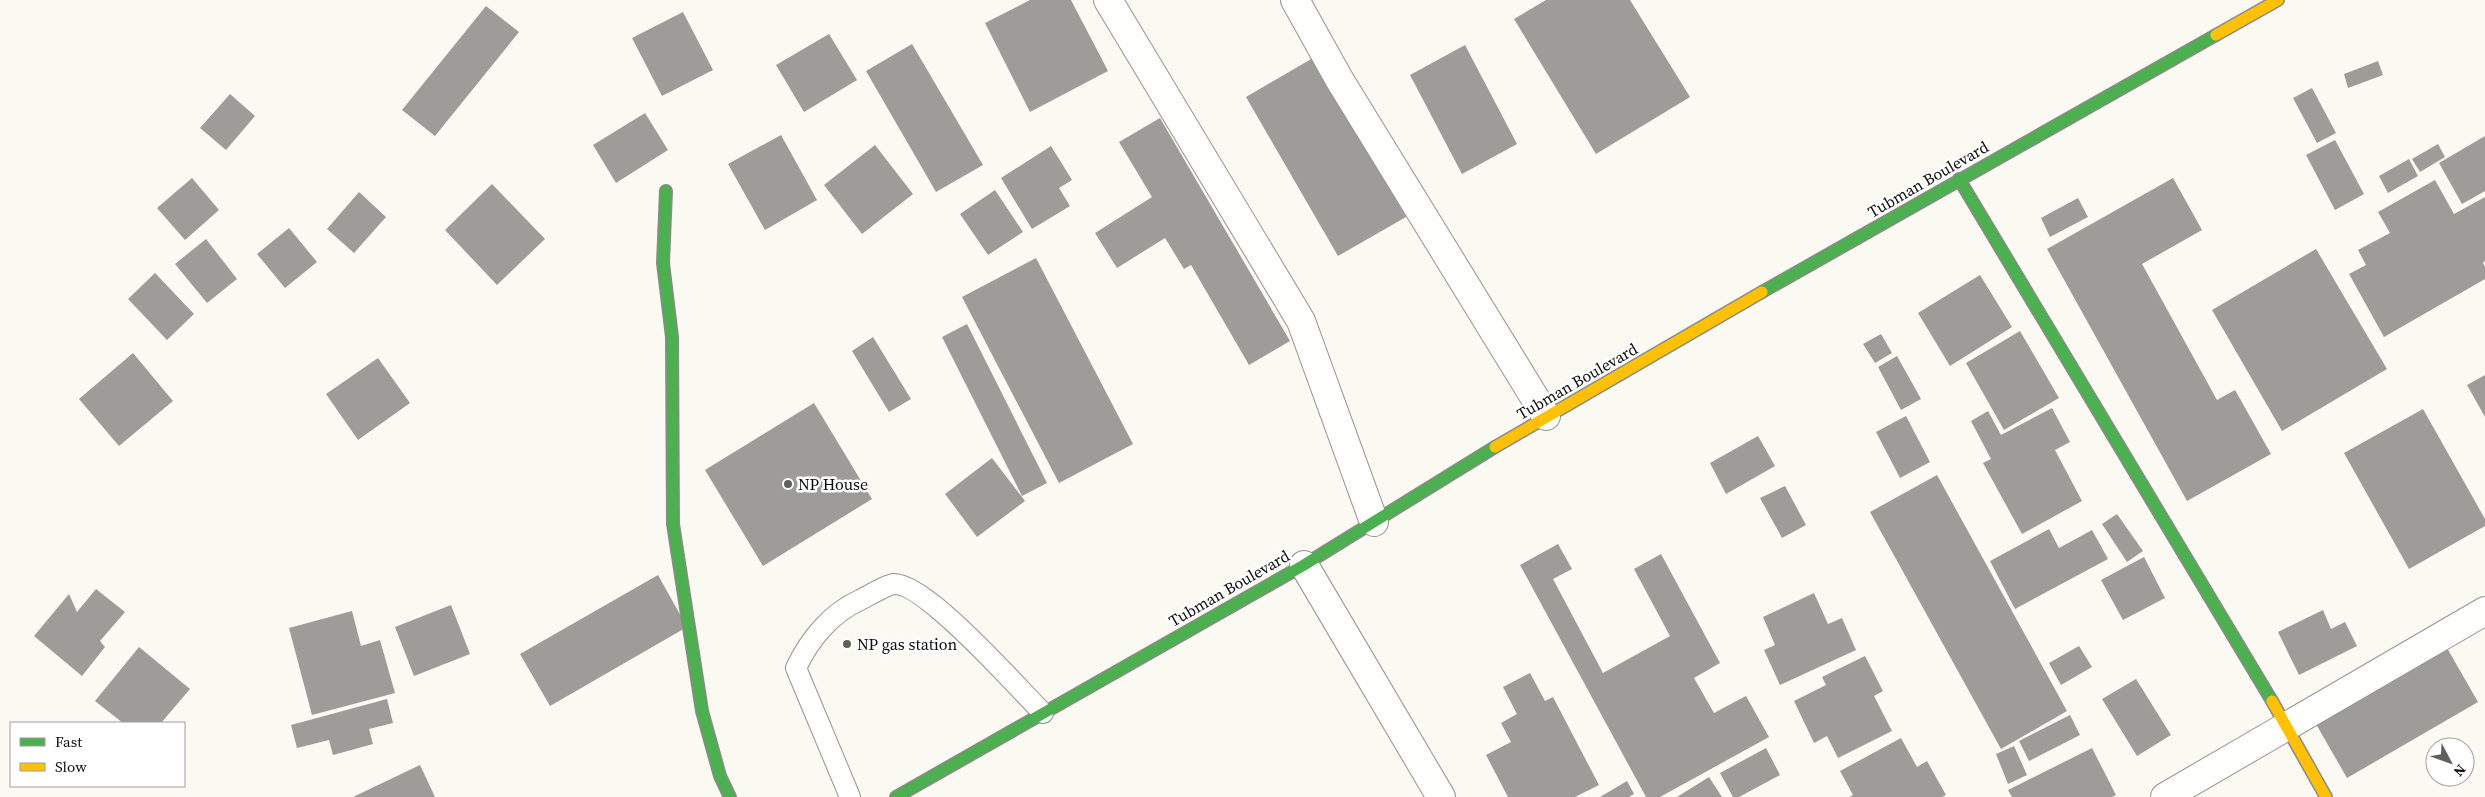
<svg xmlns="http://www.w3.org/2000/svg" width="2485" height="797" font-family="'Source Serif 4',serif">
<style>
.building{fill:#9e9c98}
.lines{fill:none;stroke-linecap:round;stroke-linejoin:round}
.lane-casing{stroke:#949390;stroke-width:22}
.street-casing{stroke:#949390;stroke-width:30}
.fast-casing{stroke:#8a8a87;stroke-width:14}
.slow-casing{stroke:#8a8a87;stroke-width:14}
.lane{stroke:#fefefd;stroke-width:20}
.street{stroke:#fefefd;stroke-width:28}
.fast{stroke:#4caf50;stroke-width:11}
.slow{stroke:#ffc107;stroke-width:11}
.poi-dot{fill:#60605d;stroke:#fff;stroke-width:2}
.labels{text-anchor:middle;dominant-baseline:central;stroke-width:5;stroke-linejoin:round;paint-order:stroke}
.street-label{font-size:16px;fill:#0d0d0d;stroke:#fff}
.poi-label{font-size:16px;fill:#0d0d0d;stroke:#fff;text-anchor:start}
</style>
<rect width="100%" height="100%" fill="#faf9f2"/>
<!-- building -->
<path class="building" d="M1030,0H1071L1108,71L1030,112L985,23Z
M1546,0H1630L1690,97L1596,154L1514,19Z
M486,6L519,32L435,136L402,110Z
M683,12L713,70L662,96L632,38Z
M829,34L857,80L804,112L776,65Z
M912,44L983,165L936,192L866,71Z
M1465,45L1517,144L1462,174L1410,75Z
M1313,58L1406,217L1338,256L1246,97Z
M2378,61L2383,75L2348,88L2344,74Z
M2312,88L2336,133L2317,143L2293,98Z
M230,94L255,116L226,150L200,128Z
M645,113L668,150L616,183L593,145Z
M1160,118L1290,341L1249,365L1191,265L1184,269L1165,238L1117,268L1095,233L1152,197L1119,142Z
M781,135L817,200L765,230L728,164Z
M2485,136V191L2462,204L2439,163Z
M2335,140L2364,194L2335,210L2306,155Z
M2438,144L2445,157L2420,172L2412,159Z
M875,145L913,194L862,234L824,185Z
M1051,146L1072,180L1059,188L1070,206L1032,229L1001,178Z
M2409,159L2418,176L2388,193L2379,176Z
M192,178L219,210L185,240L157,208Z
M2173,178L2202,230L2142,264L2217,400L2235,390L2271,454L2187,501L2047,249Z
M2435,180L2454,214L2485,197V261L2483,263L2485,267V279L2384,337L2349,274L2366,265L2358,250L2390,233L2378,212Z
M492,184L545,239L497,285L445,230Z
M995,190L1023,232L988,255L960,214Z
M359,192L386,217L354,253L327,229Z
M2078,198L2088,217L2050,237L2041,218Z
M289,228L317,262L285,288L257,254Z
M206,239L237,279L207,303L175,264Z
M2316,249L2387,369L2282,431L2212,310Z
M1036,258L1133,444L1059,483L962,297Z
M155,273L194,314L167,340L128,299Z
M1980,275L2012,327L1950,366L1918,313Z
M967,324L1047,483L1022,496L942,337Z
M2020,331L2059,398L2004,430L1966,363Z
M1881,334L1892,353L1875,363L1863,344Z
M873,337L911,399L889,412L852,351Z
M133,353L173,401L119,446L79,399Z
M1897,356L1921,399L1901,410L1878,367Z
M378,358L410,403L358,440L326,394Z
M2485,375V417L2467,385Z
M814,403L872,499L763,566L705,470Z
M2052,408L2070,442L2055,450L2082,501L2022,534L1983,463L1991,459L1971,421L1988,411L2001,435Z
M2423,409L2485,519V526L2409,569L2344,453Z
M1906,416L1930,462L1900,478L1876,432Z
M1758,436L1775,466L1726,494L1710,463Z
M992,458L1025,501L977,537L945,494Z
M1937,475L2067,711L2001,749L1870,512Z
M1785,486L1806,525L1782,538L1760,498Z
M2117,514L2143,551L2127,562L2102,524Z
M2049,529L2059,548L2092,530L2108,559L2015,609L1990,561Z
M1558,544L1572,569L1553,579L1603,673L1670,636L1634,569L1661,554L1720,663L1694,678L1714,713L1746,696L1769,737L1660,797H1646L1520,565Z
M2144,557L2165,598L2123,620L2101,580Z
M658,575L687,627L550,706L520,654Z
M96,589L125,612L100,641L105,647L82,676L34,636L69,594L77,612Z
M1814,593L1828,624L1842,618L1856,650L1780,685L1764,650L1775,645L1763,617Z
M451,605L470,654L414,676L395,627Z
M2323,610L2331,629L2345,622L2357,646L2299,675L2278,632Z
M352,611L361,646L380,640L395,693L312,715L289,628Z
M2079,646L2092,667L2061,685L2049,663Z
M139,647L190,689L161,723H123L95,701Z
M2447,648L2478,702L2347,778L2316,724Z
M1865,656L1883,691L1874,696L1892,731L1838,758L1827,736L1814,743L1794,701L1826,685L1822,677Z
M1530,673L1545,701L1553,697L1599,785L1575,797H1508L1486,755L1511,742L1501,723L1517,714L1503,687Z
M2136,679L2171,735L2137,756L2102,699Z
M387,699L393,723L369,729L373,744L333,755L329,740L297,748L291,725Z
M2070,715L2080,735L2029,761L2019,741Z
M1901,738L1917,767L1927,761L1946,795L1942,797H1849L1853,795L1840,771Z
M2014,746L2027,775L2008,784L1996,754Z
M1766,748L1780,775L1739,797H1733L1720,773Z
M2092,748L2116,795L2112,797H2012L2008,790Z
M420,765L435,797H353Z
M1709,777L1722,797H1677Z
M1627,781L1634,794L1629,797H1600Z"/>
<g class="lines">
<!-- lane casing -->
<g class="lane-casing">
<path id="lane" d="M850,797L796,668C809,640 831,613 860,600C868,596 886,585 894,584C925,582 1018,688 1043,713"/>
</g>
<!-- street casing -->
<g class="street-casing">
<path id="street" d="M1108,0L1301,321L1374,522
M1295,0L1339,79L1546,416
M1304,565L1441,797
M2165,797L2485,611"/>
</g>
<!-- fast casing -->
<g class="fast-casing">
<path id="fast" d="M1959,179L2272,701
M666,191L663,263L672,337L673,524L702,711L720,776L730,797
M1762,292L2216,35
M896,797L1304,565L1495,447"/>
</g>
<!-- slow casing -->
<g class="slow-casing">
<path id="slow" d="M2216,35L2278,0
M1495,447L1762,292
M2272,701L2326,797"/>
</g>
<!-- lane -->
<use href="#lane" class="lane"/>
<!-- street -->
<use href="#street" class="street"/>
<!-- fast -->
<use href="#fast" class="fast"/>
<!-- slow -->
<use href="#slow" class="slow"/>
</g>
<!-- markers -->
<g class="poi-dot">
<circle cx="788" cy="484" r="5"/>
<circle cx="847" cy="644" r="5"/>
</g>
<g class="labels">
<!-- street labels -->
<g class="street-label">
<text transform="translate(1928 179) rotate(-30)">Tubman Boulevard</text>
<text transform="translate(1577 381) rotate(-30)">Tubman Boulevard</text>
<text transform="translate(1229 588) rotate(-30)">Tubman Boulevard</text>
</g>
<!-- poi labels -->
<g class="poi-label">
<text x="798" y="484">NP House</text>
<text x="857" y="644">NP gas station</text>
</g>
</g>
<!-- legend -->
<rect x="10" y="722" width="175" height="65" fill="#ffffff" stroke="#9e9e9e"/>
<rect x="20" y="738" width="25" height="8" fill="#4caf50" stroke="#9e9e9e"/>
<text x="55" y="747" font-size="15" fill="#0d0d0d">Fast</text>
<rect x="20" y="763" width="25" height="8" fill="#ffc107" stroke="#9e9e9e"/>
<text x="55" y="772" font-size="15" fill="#0d0d0d">Slow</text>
<!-- north arrow -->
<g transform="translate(2450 762) rotate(131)"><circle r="24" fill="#ffffff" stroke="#9e9e9e"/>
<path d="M0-4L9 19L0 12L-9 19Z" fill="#60605d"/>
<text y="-8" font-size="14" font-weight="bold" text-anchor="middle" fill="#0d0d0d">N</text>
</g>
</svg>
